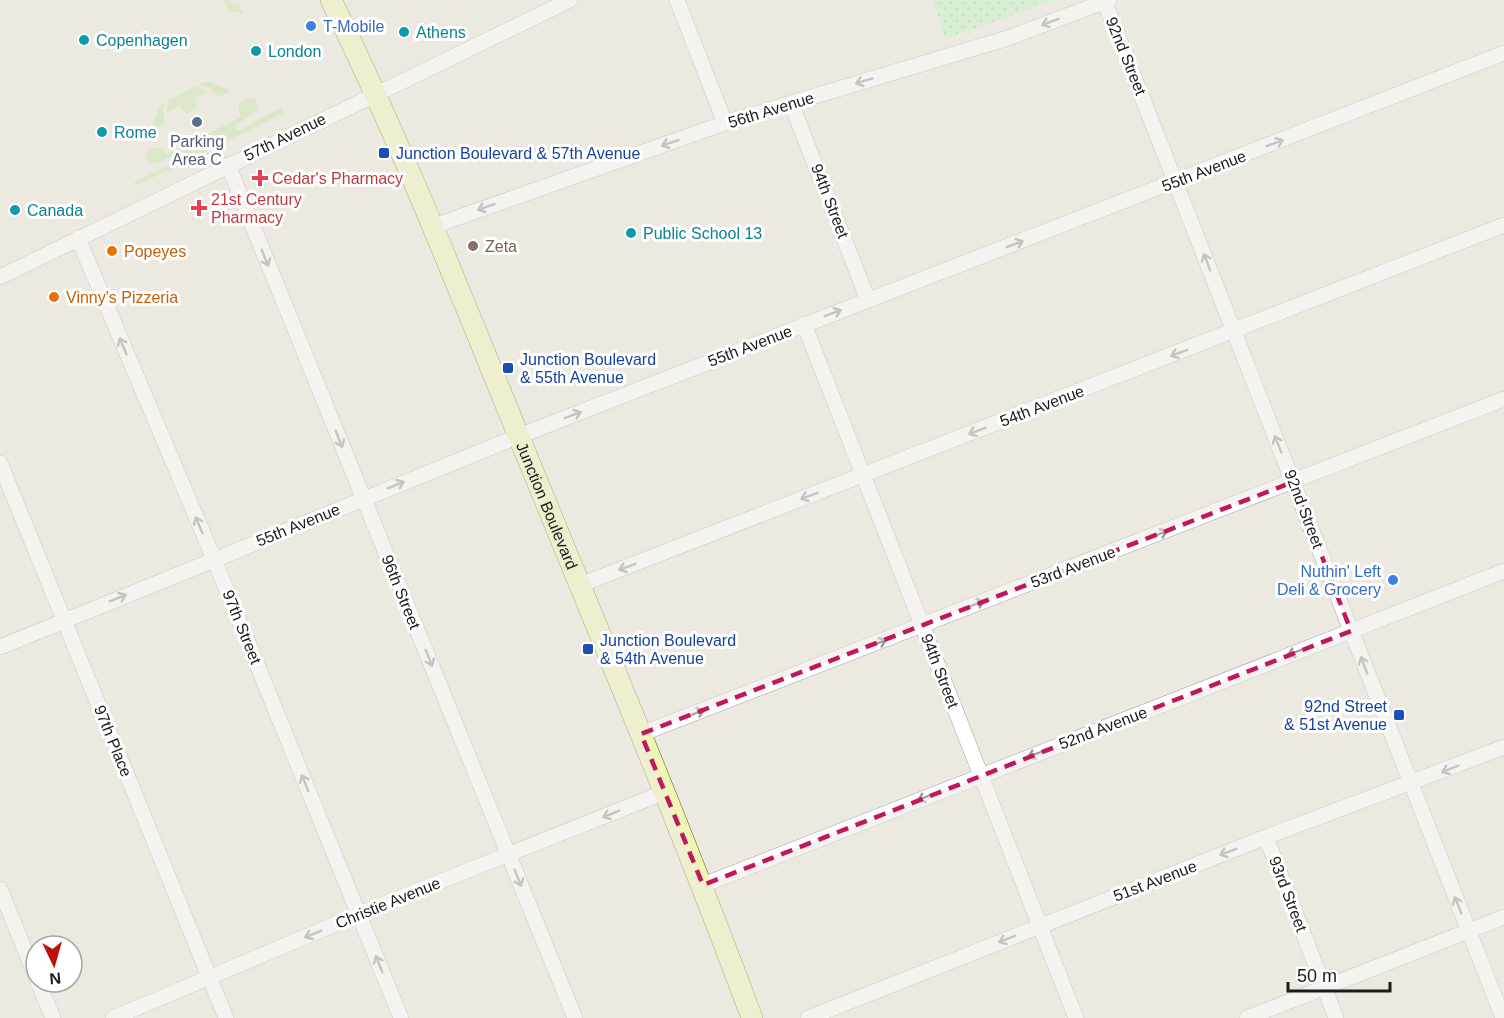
<svg xmlns="http://www.w3.org/2000/svg" width="1504" height="1018" font-family="Arial,sans-serif">
<style>
.grass{fill:#c3e5a8}
.park{fill:url(#park-dots)}
.lines{fill:none;stroke-linecap:round;stroke-linejoin:round}
.minor-casing{stroke:#a2a2a2;stroke-width:16}
.secondary-casing{stroke:#5b6b09;stroke-width:22}
.minor{stroke:#fff;stroke-width:15}
.secondary{stroke:#eff6b5;stroke-width:21}
.oneway{stroke:#989898}
.marked{fill:none;stroke:#c2185b;stroke-width:4.5;stroke-dasharray:12 8;stroke-linejoin:round}
.shop-dot{fill:#3f7fe0;stroke:#fff;stroke-width:2}
.culture-dot{fill:#0f9aa8;stroke:#fff;stroke-width:2}
.service-dot{fill:#5c6f8a;stroke:#fff;stroke-width:2}
.transit-dot{fill:#1a4fb4;stroke:#fff;stroke-width:2}
.health-dot{fill:#e0444e;stroke:#fff;stroke-width:2}
.education-dot{fill:#8d6e63;stroke:#fff;stroke-width:2}
.food-dot{fill:#e8710a;stroke:#fff;stroke-width:2}
.labels{text-anchor:middle;dominant-baseline:central;stroke-width:6;stroke-linejoin:round;paint-order:stroke}
.shop-label{font-size:16px;fill:#366cbe;stroke:#fff;text-anchor:start}
.culture-label{font-size:16px;fill:#0d838f;stroke:#fff;text-anchor:start}
.street-label{font-size:16px;fill:#1b1b1b;stroke:#fff}
.service-label{font-size:16px;fill:#4e5e75;stroke:#fff}
.transit-label{font-size:16px;fill:#164399;stroke:#fff;text-anchor:start}
.health-label{font-size:16px;fill:#be3a42;stroke:#fff;text-anchor:start}
.education-label{font-size:16px;fill:#785e54;stroke:#fff;text-anchor:start}
.food-label{font-size:16px;fill:#c56008;stroke:#fff;text-anchor:start}
</style>
<defs>
<pattern id="park-dots" width="8" height="8" patternUnits="userSpaceOnUse" patternTransform="scale(1.5)"><rect width="8" height="8" fill="#bef6c5"/><path d="M2 2h.1M6 6h.1" fill="none" stroke="#a3d2a9" stroke-width="1.8" stroke-linecap="round"/></pattern>
</defs>
<rect width="100%" height="100%" fill="#ece9e1"/>
<!-- grass -->
<path class="grass" d="M223,0H229L232,5L238,3L244,14L230,11Z
M209,82L228,89V94L217,96L210,88L198,84Z
M196,86L209,92L195,98L197,105L195,110L186,114L179,106L166,113L169,100Z
M249,98L256,100L259,110L235,125L238,131L280,108L284,113L138,185L133,183L186,157L183,151L158,163H151L145,156L150,149L161,148L167,154L237,119L241,116L238,109L240,102Z
M166,101L163,110L165,123L155,129L153,126L159,107Z"/>
<!-- park -->
<path class="park" d="M933,0H1055L945,39Z"/>
<g class="lines">
<!-- minor casing -->
<g class="minor-casing">
<path id="minor" d="M677,0L725,123
M1104,0L1503,1018
M791,103L868,300
M228,165L575,1018
M434,226L725,123L1008,38L1109,0
M78,238L214,559L401,1018
M0,277L570,0
M804,324L1076,1018
M0,463L226,1018
M580,585L1504,225
M0,647L519,436L1504,53
M641,734L1504,399
M1266,837L1336,1018
M703,885L1504,571
M0,889L36,977
M38,982L53,1018
M113,1018L371,909L665,792
M808,1018L1266,837L1504,747
M1247,1018L1504,917"/>
</g>
<!-- secondary casing -->
<g class="secondary-casing">
<g id="secondary">
<path id="s1" d="M331,0C401,143 459,290 519,437C598,630 679,822 752,1018"/>
</g>
</g>
<!-- minor -->
<use href="#minor" class="minor"/>
<!-- secondary -->
<use href="#secondary" class="secondary"/>
</g>
<!-- one-way arrows -->
<defs><path id="oneway-shaft" d="M-6 0H5M1.5-3L5.5 0L1.5 3" fill="none" stroke-width="1.6" stroke-linecap="round" stroke-linejoin="round" transform="scale(1.5)"/></defs>
<g class="oneway">
<use href="#oneway-shaft" transform="translate(1050 22) rotate(160)"/>
<use href="#oneway-shaft" transform="translate(864 81) rotate(163)"/>
<use href="#oneway-shaft" transform="translate(670 143) rotate(161)"/>
<use href="#oneway-shaft" transform="translate(1275 143) rotate(-21)"/>
<use href="#oneway-shaft" transform="translate(486 207) rotate(161)"/>
<use href="#oneway-shaft" transform="translate(1015 244) rotate(-21)"/>
<use href="#oneway-shaft" transform="translate(265 258) rotate(68)"/>
<use href="#oneway-shaft" transform="translate(1207 262) rotate(-111)"/>
<use href="#oneway-shaft" transform="translate(833 313) rotate(-21)"/>
<use href="#oneway-shaft" transform="translate(123 346) rotate(-113)"/>
<use href="#oneway-shaft" transform="translate(1179 353) rotate(159)"/>
<use href="#oneway-shaft" transform="translate(573 415) rotate(-21)"/>
<use href="#oneway-shaft" transform="translate(977 431) rotate(159)"/>
<use href="#oneway-shaft" transform="translate(339 439) rotate(68)"/>
<use href="#oneway-shaft" transform="translate(1278 444) rotate(-112)"/>
<use href="#oneway-shaft" transform="translate(396 485) rotate(-22)"/>
<use href="#oneway-shaft" transform="translate(809 496) rotate(159)"/>
<use href="#oneway-shaft" transform="translate(199 525) rotate(-113)"/>
<use href="#oneway-shaft" transform="translate(1159 534) rotate(-21)"/>
<use href="#oneway-shaft" transform="translate(627 567) rotate(159)"/>
<use href="#oneway-shaft" transform="translate(118 598) rotate(-22)"/>
<use href="#oneway-shaft" transform="translate(976 604) rotate(-21)"/>
<use href="#oneway-shaft" transform="translate(878 643) rotate(-21)"/>
<use href="#oneway-shaft" transform="translate(1296 652) rotate(159)"/>
<use href="#oneway-shaft" transform="translate(429 658) rotate(68)"/>
<use href="#oneway-shaft" transform="translate(1364 665) rotate(-111)"/>
<use href="#oneway-shaft" transform="translate(696 713) rotate(-21)"/>
<use href="#oneway-shaft" transform="translate(1036 754) rotate(159)"/>
<use href="#oneway-shaft" transform="translate(1450 769) rotate(158)"/>
<use href="#oneway-shaft" transform="translate(305 783) rotate(-112)"/>
<use href="#oneway-shaft" transform="translate(926 797) rotate(158)"/>
<use href="#oneway-shaft" transform="translate(611 814) rotate(158)"/>
<use href="#oneway-shaft" transform="translate(1228 852) rotate(159)"/>
<use href="#oneway-shaft" transform="translate(518 878) rotate(68)"/>
<use href="#oneway-shaft" transform="translate(1458 905) rotate(-112)"/>
<use href="#oneway-shaft" transform="translate(313 934) rotate(158)"/>
<use href="#oneway-shaft" transform="translate(1007 939) rotate(158)"/>
<use href="#oneway-shaft" transform="translate(379 964) rotate(-112)"/>
</g>
<!-- marked area -->
<path d="M0 0H1504V1018H0ZM1293,482L1351,631L703,885L641,734Z" fill="#ece9e1" fill-opacity=".55" fill-rule="evenodd"/>
<path class="marked" d="M1293,482L1351,631L703,885L641,734Z"/>
<!-- markers -->
<g class="shop-dot">
<circle cx="311" cy="26" r="6"/>
<circle cx="1393" cy="580" r="6"/>
</g>
<g class="culture-dot">
<circle cx="404" cy="32" r="6"/>
<circle cx="84" cy="40" r="6"/>
<circle cx="256" cy="51" r="6"/>
<circle cx="102" cy="132" r="6"/>
<circle cx="15" cy="210" r="6"/>
<circle cx="631" cy="233" r="6"/>
</g>
<circle class="service-dot" cx="197" cy="122" r="6"/>
<g class="transit-dot">
<rect x="378" y="147" width="12" height="12" rx="3"/>
<rect x="502" y="362" width="12" height="12" rx="3"/>
<rect x="582" y="643" width="12" height="12" rx="3"/>
<rect x="1393" y="709" width="12" height="12" rx="3"/>
</g>
<g class="health-dot">
<path d="M257 169h6v6h6v6h-6v6h-6v-6h-6v-6h6z"/>
<path d="M196 199h6v6h6v6h-6v6h-6v-6h-6v-6h6z"/>
</g>
<circle class="education-dot" cx="473" cy="246" r="6"/>
<g class="food-dot">
<circle cx="112" cy="251" r="6"/>
<circle cx="54" cy="297" r="6"/>
</g>
<g class="labels">
<!-- shop labels -->
<g class="shop-label">
<text x="323" y="26">T-Mobile</text>
<text x="1381" y="571" text-anchor="end">Nuthin' Left<tspan x="1381" dy="18">Deli &amp; Grocery</tspan></text>
</g>
<!-- culture labels -->
<g class="culture-label">
<text x="416" y="32">Athens</text>
<text x="96" y="40">Copenhagen</text>
<text x="268" y="51">London</text>
<text x="114" y="132">Rome</text>
<text x="27" y="210">Canada</text>
<text x="643" y="233">Public School 13</text>
</g>
<!-- street labels -->
<g class="street-label">
<text transform="translate(1126 56) rotate(68)">92nd Street</text>
<text transform="translate(771 110) rotate(-17)">56th Avenue</text>
<text transform="translate(285 137) rotate(-26)">57th Avenue</text>
<text transform="translate(1204 171) rotate(-21)">55th Avenue</text>
<text transform="translate(830 201) rotate(69)">94th Street</text>
<text transform="translate(750 346) rotate(-21)">55th Avenue</text>
<text transform="translate(1042 406) rotate(-21)">54th Avenue</text>
<text stroke="none"><textPath href="#s1" startOffset="550">Junction Boulevard</textPath></text>
<text transform="translate(1304 509) rotate(69)">92nd Street</text>
<text transform="translate(298 525) rotate(-22)">55th Avenue</text>
<text transform="translate(1073 567) rotate(-21)">53rd Avenue</text>
<text transform="translate(401 592) rotate(68)">96th Street</text>
<text transform="translate(242 627) rotate(68)">97th Street</text>
<text transform="translate(940 671) rotate(69)">94th Street</text>
<text transform="translate(1103 728) rotate(-21)">52nd Avenue</text>
<text transform="translate(113 741) rotate(68)">97th Place</text>
<text transform="translate(1155 881) rotate(-21)">51st Avenue</text>
<text transform="translate(1288 894) rotate(69)">93rd Street</text>
<text transform="translate(388 903) rotate(-22)">Christie Avenue</text>
</g>
<!-- service labels -->
<g class="service-label">
<text x="197" y="141">Parking<tspan x="197" dy="18">Area C</tspan></text>
</g>
<!-- transit labels -->
<g class="transit-label">
<text x="396" y="153">Junction Boulevard &amp; 57th Avenue</text>
<text x="520" y="359">Junction Boulevard<tspan x="520" dy="18">&amp; 55th Avenue</tspan></text>
<text x="600" y="640">Junction Boulevard<tspan x="600" dy="18">&amp; 54th Avenue</tspan></text>
<text x="1387" y="706" text-anchor="end">92nd Street<tspan x="1387" dy="18">&amp; 51st Avenue</tspan></text>
</g>
<!-- health labels -->
<g class="health-label">
<text x="272" y="178">Cedar's Pharmacy</text>
<text x="211" y="199">21st Century<tspan x="211" dy="18">Pharmacy</tspan></text>
</g>
<!-- education labels -->
<g class="education-label">
<text x="485" y="246">Zeta</text>
</g>
<!-- food labels -->
<g class="food-label">
<text x="124" y="251">Popeyes</text>
<text x="66" y="297">Vinny's Pizzeria</text>
</g>
</g>
<!-- north arrow -->
<g transform="translate(54 964) rotate(175)"><circle r="28" fill="#ffffff" stroke="#a4a4a4" stroke-width="1.5"/>
<path d="M0-4.5L10 22L0 15L-10 22Z" fill="#bd1209"/>
<text y="-9" font-size="16" font-weight="bold" text-anchor="middle" fill="#1b1b1b">N</text>
</g>
<!-- scale -->
<path d="M1288 982v9h102v-9" fill="none" stroke="#1b1b1b" stroke-width="3"/>
<text x="1297" y="982" font-size="18" fill="#1b1b1b" stroke="#ffffff" stroke-width="4.5" paint-order="stroke">50 m</text>
</svg>
